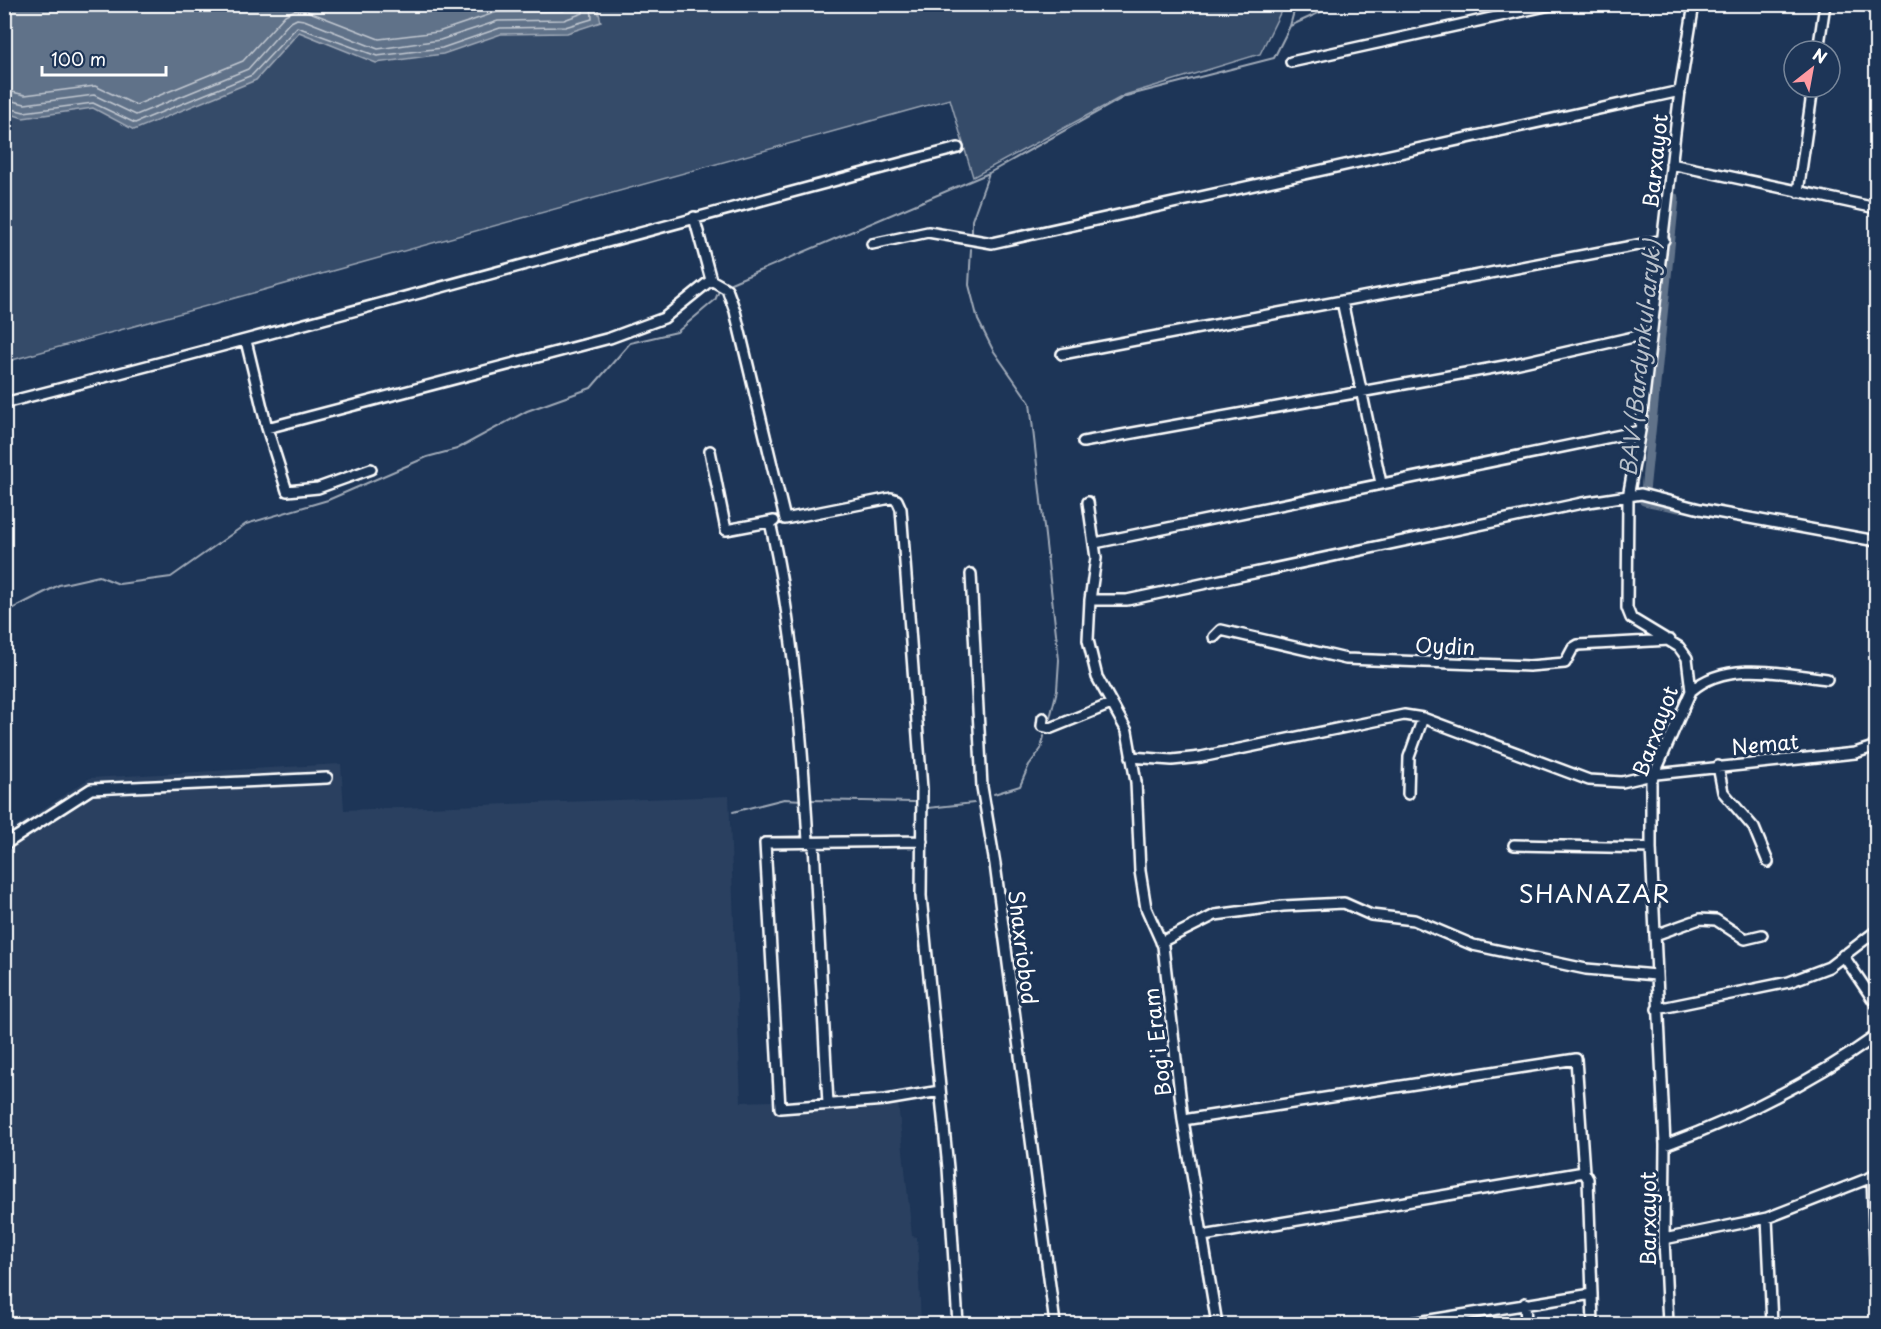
<svg xmlns="http://www.w3.org/2000/svg" width="1881" height="1329" font-family="'Playpen Sans',sans-serif">
<style>
.built{fill:#2a4161}
.green{fill:#364b69;stroke:#9aa5b4;stroke-width:1.5}
.water{fill:#617289;stroke:#a0aab8;stroke-width:1.5}
.lines{fill:none;stroke-linecap:round;stroke-linejoin:round}
.shore{stroke:#c0c7d0;stroke-width:1.5}
.stream{stroke:#a0aab8;stroke-width:2}
.canal{stroke:#617289;stroke-width:9}
.minor-casing{stroke:#fff;stroke-width:14}
.minor{stroke:#1d3557;stroke-width:9}
.labels{text-anchor:middle;dominant-baseline:central;stroke-width:6;stroke-linejoin:round;paint-order:stroke}
.street-label{font-size:21px;fill:#fff;stroke:#1d3557}
.water-label{font-size:22px;font-style:italic;fill:#b8c0ca;stroke:#1d3557}
.quarter-label{font-size:24px;letter-spacing:1.5px;fill:#fff;stroke:#1d3557}
</style>
<rect width="100%" height="100%" fill="#1d3557"/>
<filter id="ink" filterUnits="userSpaceOnUse"><feTurbulence type="fractalNoise" baseFrequency=".0167" numOctaves="2"/><feDisplacementMap in="SourceGraphic" scale="12" xChannelSelector="R" yChannelSelector="G"/><feConvolveMatrix kernelMatrix="1 2 1 2 8 2 1 2 1" color-interpolation-filters="sRGB"/></filter>
<g filter="url(#ink)">
<!-- built -->
<path class="built" d="M341,764L344,810L729,796L741,1102L774,1101L776,1112L898,1103L912,1236L917,1237L921,1324H5V834L90,778Z"/>
<!-- green -->
<path class="green" d="M5,5H1284L1260,54L1125,95L973,177L950,99L5,362Z"/>
<!-- water -->
<path class="water" d="M597,5L601,22L567,33L501,34L443,54L376,63L299,32L256,80L134,130L93,108L23,118L5,112V5Z"/>
<g class="lines">
<!-- shore -->
<path class="shore" d="M4,90L25,95L95,86L136,105L243,61L285,15L295,10L307,11L379,39L438,32L497,12L563,11L575,4
M4,99L25,104L94,95L136,115L248,69L289,23L297,19L304,20L378,49L440,40L498,21L564,20L583,13L584,4
M4,107L24,112L93,103L135,123L252,75L297,27L377,56L442,48L500,28L565,27L592,19L591,4"/>
<!-- stream -->
<path class="stream" d="M1290,26L1338,4
M972,233V220L989,173
M971,249L969,285L978,320L993,350L1030,403L1059,660L1057,690L1049,722
M731,283L989,173L1126,96L1274,58L1290,26L1296,4
M4,613L59,585L99,576L119,584L171,577L246,524L328,500L427,457L457,449L527,411L591,388L630,343L677,332L715,300L719,291
M994,794L1020,786L1029,765L1041,749L1044,736
M809,800L914,802
M928,808L974,803
M733,812L784,799L803,800"/>
<!-- canal -->
<path class="canal" d="M1675,198L1644,501L1679,508"/>
<!-- minor casing -->
<g class="minor-casing">
<path id="minor" d="M1818,51L1825,4
M1291,62L1555,4
M1671,164L1876,208
M1798,192L1813,87
M872,244L928,232L992,243L1680,91
M711,280L727,289L735,311L785,519L891,498L897,500L901,509L922,789L921,896L948,1168L958,1324
M1342,301L1381,483
M246,341L267,428L287,491L318,488L371,469
M1062,354L1664,240
M4,403C323,322 640,231 958,148
M267,428L610,338L664,318L711,280L694,217
M1083,442L1510,365L1651,333
M710,451L726,530L774,521
M1088,502L1096,558L1090,600L1088,640L1097,677L1127,731L1136,782L1140,871L1146,908L1163,946L1183,1120L1217,1324
M770,522C793,624 802,736 808,841
M1095,543L1640,431
M971,574L982,787L995,864L1055,1324
M1090,600H1127L1582,503L1641,494L1700,509L1876,541
M1214,637L1221,630L1346,659L1529,666L1565,663L1573,648L1578,645L1670,640
M1691,691C1727,659 1785,674 1827,679
M1043,718L1042,726L1051,728L1111,704
M1131,757L1172,760L1201,757L1404,715L1423,718L1589,780L1622,782L1656,774L1855,753L1876,746
M1718,766L1723,792L1754,828L1768,862
M1408,794L1409,757L1423,718
M922,841L765,843L780,1108L886,1100L940,1091
M814,844L828,1104
M4,845L91,789L327,778
M1514,845L1651,848
M1655,935L1700,919L1716,920L1745,939L1762,935
M1161,942L1215,915L1283,906L1344,903L1371,915L1414,920L1473,945L1586,969L1656,975
M1843,955L1876,1004
M1657,1009L1789,982L1829,967L1876,931
M1183,1120L1576,1059L1584,1172L1588,1179L1593,1324
M1665,1145C1742,1117 1810,1083 1876,1036
M1872,1177L1876,1287
M1767,1218L1772,1324
M1203,1236L1584,1172
M1664,1239L1767,1218L1872,1177L1876,1173
M1525,1303L1526,1324
M1405,1324L1592,1294
M1668,1324L1664,1239L1665,1145L1651,848V782L1691,691L1687,658L1679,647L1631,618L1627,608L1628,497L1640,431L1680,91L1694,4"/>
</g>
<!-- minor -->
<use href="#minor" class="minor"/>
</g>
</g>
<g class="labels">
<!-- street labels -->
<g class="street-label">
<text transform="translate(1654 161) rotate(-84)">Barxayot</text>
<text transform="translate(1445 645) rotate(2)">Oydin</text>
<text transform="translate(1654 731) rotate(-70)">Barxayot</text>
<text transform="translate(1765 743) rotate(-5)">Nemat</text>
<text transform="translate(1024 947) rotate(83)">Shaxriobod</text>
<text transform="translate(1156 1042) rotate(-97)">Bog'i Eram</text>
<text transform="translate(1647 1219) rotate(-90)">Barxayot</text>
</g>
<!-- water labels -->
<g class="water-label">
<text transform="translate(1639 358) rotate(-84)">BAV (Bardynkul aryk)</text>
</g>
<!-- quarter labels -->
<g class="quarter-label">
<text x="1595" y="893">SHАNAZAR</text>
</g>
</g>
<!-- margin -->
<rect width="1881" height="1329" fill="none" stroke="#1d3557" stroke-width="24"/>
<rect x="12" y="12" width="1857" height="1305" fill="none" stroke="#fff" stroke-width="2" filter="url(#ink)"/>
<!-- north arrow -->
<g transform="translate(1812 69) rotate(31)"><circle r="28" fill="#1d3557" stroke="#77869a" stroke-width="1.5"/>
<path d="M0-4.5L10 22L0 15L-10 22Z" fill="#ff9aa2"/>
<text y="-9" font-size="16" font-weight="bold" text-anchor="middle" fill="#ffffff">N</text>
</g>
<!-- scale -->
<path d="M42 66v9h124v-9" fill="none" stroke="#ffffff" stroke-width="3"/>
<text x="51" y="66" font-size="18" fill="#ffffff" stroke="#1d3557" stroke-width="4.5" paint-order="stroke">100 m</text>
</svg>
